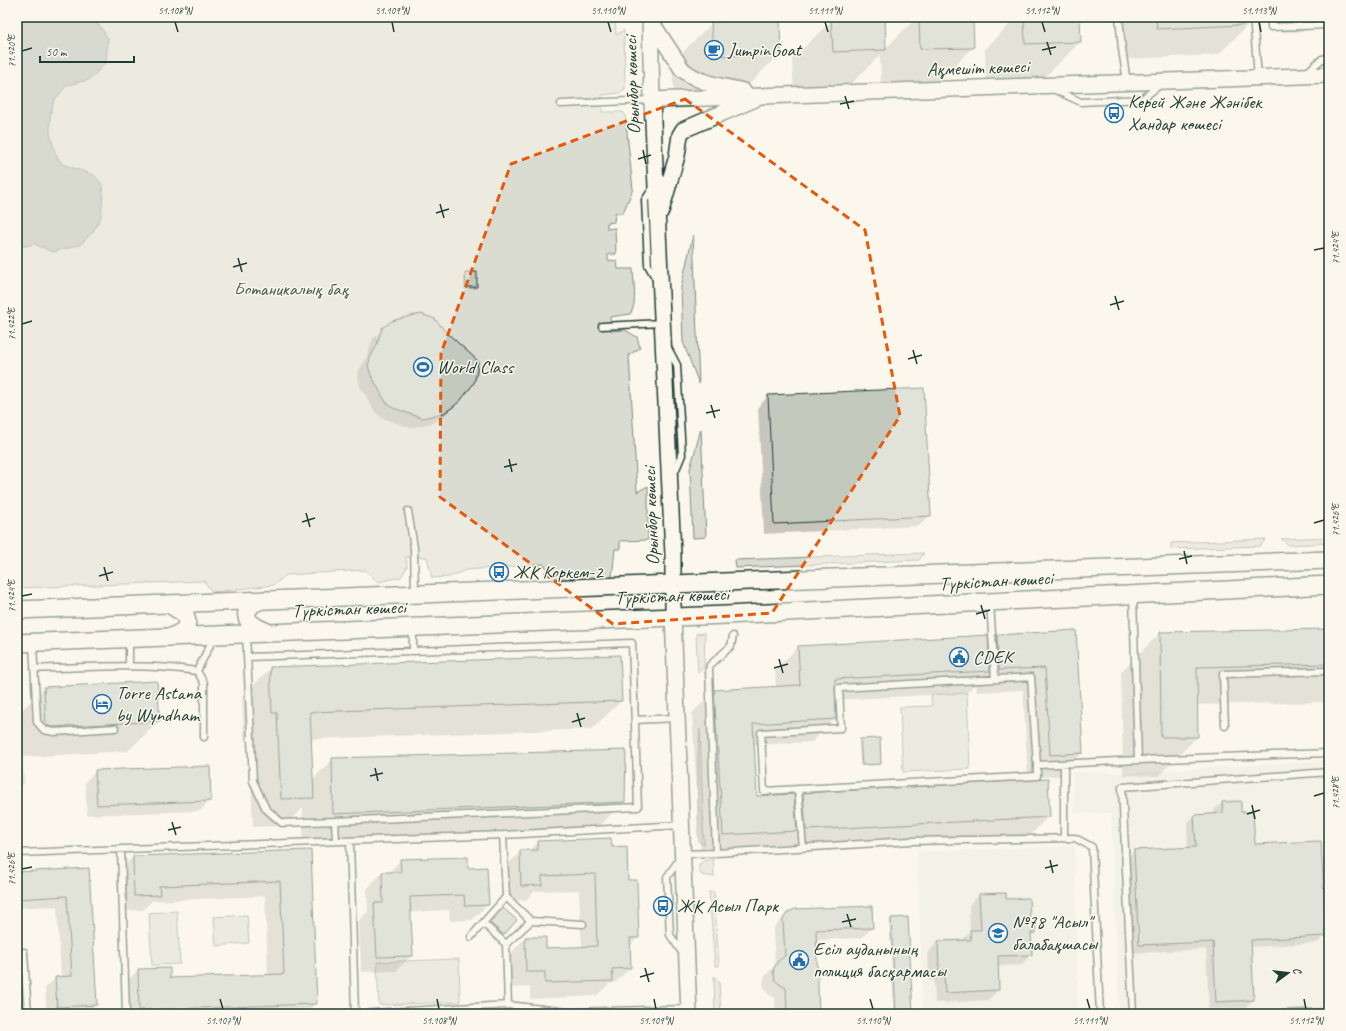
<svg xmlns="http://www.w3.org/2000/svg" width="1346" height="1031" font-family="Caveat,sans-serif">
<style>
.built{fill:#eae9de}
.green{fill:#dbdcd1;stroke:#7d8c82}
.water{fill:#adb4aa;stroke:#74847b}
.shadow{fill:#0003}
.building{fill:#c4c9be;stroke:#1f3d34}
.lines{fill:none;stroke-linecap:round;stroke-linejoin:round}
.service-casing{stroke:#1f3d34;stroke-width:9}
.tertiary-casing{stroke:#1f3d34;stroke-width:18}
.secondary-casing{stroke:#1f3d34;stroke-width:20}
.service{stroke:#fbf7ec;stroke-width:6}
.tertiary{stroke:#fbf7ec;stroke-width:15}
.secondary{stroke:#fbf7ec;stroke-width:17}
.marked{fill:none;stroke:#e8590c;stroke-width:3;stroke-dasharray:8 5;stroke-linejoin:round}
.ticks{fill:none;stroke:#1f3d34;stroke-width:1.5}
.labels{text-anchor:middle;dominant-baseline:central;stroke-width:3;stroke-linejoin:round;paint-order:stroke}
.poi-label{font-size:19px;fill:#1f3d34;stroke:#fbf7ec;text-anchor:start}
.street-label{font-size:19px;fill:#1f3d34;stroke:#fbf7ec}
.park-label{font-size:19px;fill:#455d53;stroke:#fbf7ec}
.neatline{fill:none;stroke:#1f3d34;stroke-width:1.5}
.ticks-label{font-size:10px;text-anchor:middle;fill:#1f3d34}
</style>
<rect width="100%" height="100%" fill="#fbf7ec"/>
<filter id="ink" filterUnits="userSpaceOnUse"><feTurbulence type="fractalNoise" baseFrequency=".025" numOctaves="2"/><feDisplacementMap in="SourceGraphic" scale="8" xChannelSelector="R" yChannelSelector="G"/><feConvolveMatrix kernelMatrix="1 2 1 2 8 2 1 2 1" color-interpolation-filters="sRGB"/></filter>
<g filter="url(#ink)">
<!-- built -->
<path class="built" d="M1329,760V1014H1119L1111,813H1074L1072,772L1123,773Z
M1075,846L1078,1014H923L917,852Z"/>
<!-- green -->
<path class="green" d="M17,17H615L616,35L624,30L625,89L619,93L602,95V112H623L625,114L633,189L623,213H615L614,222L607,223V229L615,228L616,254H608V260L617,261L618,269H633C633,281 638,304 630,314L610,317L611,331L625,330L637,337L640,348L629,355L637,492L648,486V540L620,541V549H615L612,578L558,580L543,564L466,570L449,577L432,578L427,557H406L407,567L401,577L378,582L365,570L286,575L274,585L212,592L204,581L17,588Z
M693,235L699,384L683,342L681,287Z
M701,429L706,537L693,538L690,469Z
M1329,537V543L1289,545L1281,539Z
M1266,539L1260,546L1171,549V543Z
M924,553L919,560L736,568L735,560Z
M705,633L704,668L698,673L696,634Z
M967,693L970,769L903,772L900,707L932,706L931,695Z
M700,729L704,845L699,842L698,837V756Z
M713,858L714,877L702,875L699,871V864L704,861Z
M709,892H714L719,966H715Z
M177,911L180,964L152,965L149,913Z
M247,915L249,943L216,946L214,917Z
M459,959L460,1002L379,1005L377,962Z
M714,976L719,981L721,1014H715Z
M1038,1011V1014H991V1012Z"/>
<!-- water -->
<path class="water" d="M17,17H90L101,27L108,39L106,63L89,80L67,85L54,101L50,117V133L55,153L62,164L94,175L102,184L103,196L101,217L93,232L80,245L53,252L34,244L17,248Z"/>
<!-- shadow -->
<path class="shadow" d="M453,17H472L453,18Z
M917,17H972L973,47L934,86L881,88L880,55L846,89L794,91L792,59L832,20L885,49Z
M1017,17H1079L1080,42L1041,81L986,83L985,49Z
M1116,17H1248V25L1218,55L1127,59L1126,32L1116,33Z
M1281,17H1329V26L1310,27L1306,31L1282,32Z
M712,23L780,53L741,93L674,95L672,63Z
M466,273H476V287L474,289H464V276Z
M383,329L461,400L441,418L432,423L411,428L382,418L375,412L360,386L358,377L359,370L366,359L372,340L380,332L373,352H375L382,331H380Z
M923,389L930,515L919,526L764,534L758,407L768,396Z
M1329,630V702L1196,705L1197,737L1158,776L1123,775L1121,672L1160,633Z
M1075,631L1082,753L1059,776L1028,777L1023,690L977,692L976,683L966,693L835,700V719L812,742L753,745L756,797L794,804L803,794L1049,816L1026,839L784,853L783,844L773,853L701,857L692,713L715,691L776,687L775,670L798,647L987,636V646L997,636Z
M271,668L621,701L592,729L310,739L312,780L333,759L624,801L594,832L303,843V808L284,826L253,827L249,741H244L242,696Z
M17,681H22V710L44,688L159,721L128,751L23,757L24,783L17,790Z
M861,740L880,763L878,765L860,766L859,742Z
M96,771L210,800L200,811L87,815L85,782Z
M1222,803L1240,813L1254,845L1325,936L1317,943L1250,947L1253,1000L1245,1008L1209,1009L1206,949L1131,953L1127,859L1134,851L1188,848L1187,823L1195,816L1215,815L1214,810Z
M538,842L611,848L627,881L638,937L630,946V968L615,983L609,984L596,996L530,999V987L511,988L510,954L525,938L545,949L582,947L579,890L535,891L526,900L506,901L505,867L521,851H529Z
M310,851L316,1003L305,1014H124L122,986L138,970L169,969V979L268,975L265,896L152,901L143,910L119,911L117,873L133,857Z
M401,860L467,869L488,904L472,920L450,921L449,910L410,912L412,955L396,971L361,972L359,920L368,912L367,889L382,873H388Z
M88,869L96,1004L86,1014H47L45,988L56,978L61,977L57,906L17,908V873Z
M979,895L1005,900L1029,921L1035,932L1030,937L1031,954L1021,965L997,966L998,990L988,1000L935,1003L934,980H929L928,953L938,942L961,941L970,932L969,905Z
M503,909L516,920L501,936L489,925Z
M786,915L872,928L861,938L816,940L818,1014H776L775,998L768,994L763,986L764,977L775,965L773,931L775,926Z
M891,919L912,1014H894L889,921Z
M17,989L19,1012L17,1014Z"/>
<!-- building -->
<path class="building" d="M885,17L886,50L833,52L831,19Z
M919,17H973L974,48L920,49Z
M1024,17H1080L1081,42L1025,44Z
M1156,17H1243V25L1157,29Z
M780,20L781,54L713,56L711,22Z
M465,272H477V287H466Z
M421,314L435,319L444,330L478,361L477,372L474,383L461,400L453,407L444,413L422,418L393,408L385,401L371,375L368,366L370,358L376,347L382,328L392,321L406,317Z
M924,388L931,516L774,524L768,395Z
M1329,629V664L1197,667L1198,737H1161L1160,632Z
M1076,630L1083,753L1050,755L1045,668L999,670L997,635Z
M988,635L990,671L835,679L836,719L753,724L757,796L794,794L797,831L723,835L714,690L800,685L798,646Z
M620,655L622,701L310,712L314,798L281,799L277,713H272L270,667Z
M157,681L160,721L52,727L46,725L44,687Z
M880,738L881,764L862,765L860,739Z
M626,750L625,802L333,814L332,758Z
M210,766L211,801L97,805L95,770Z
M1048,779L1050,817L806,830L803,793Z
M1241,801V812H1253L1255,844L1321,841L1326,936L1251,940L1254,1000L1216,1002L1213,942L1139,945L1134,850L1196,847L1194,815L1223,813L1222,802Z
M611,838L612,847L627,846L628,880H637L639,938H630L631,968L612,969L613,981L545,983V972H526L525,937H546V948L597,946L595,874L542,876V885L521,886L520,850H538V841Z
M311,850L317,1004L139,1010L138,969L170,968V978L284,974L280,881L159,886L160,895L134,896L133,856Z
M468,857V868L487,867L489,905L465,906L464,895L410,897L413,956L377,957L374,903H383L382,872H401L400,859Z
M89,868L97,1005L57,1007L55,977L72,976L67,896L17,899V872Z
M1006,893V899L1029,898L1030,920H1035L1036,933H1031L1032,955L998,956L999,990L945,993L944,970H939L938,941L971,940L970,930H981L979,894Z
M872,906L873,928L816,930L819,1014H787L786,988L779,984L775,980L773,970L778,961L785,956L783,920L786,914L790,911L795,909Z
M503,908L517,920L504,935L490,923Z
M908,917L913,1014H896L891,918Z"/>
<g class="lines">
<!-- service casing -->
<g class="service-casing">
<path id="service" d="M1119,17L1122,49L1127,82
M1253,17L1258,77
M1271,17V27L1329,25
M1306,73L1322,59L1329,58
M1055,90L1081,102L1142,99L1161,84
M561,104L652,100
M653,188L645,200L648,265L656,279
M602,326L662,323
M668,348L677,365L682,455L674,474
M408,511L414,548L415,592
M1133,596L1138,760L1329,753
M990,603L995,679
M246,634L253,781L266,809L282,823L335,821L336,841
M129,640V666
M33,643L37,722L44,730L54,732L115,728
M413,651V629
M247,657L632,643L638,807L335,821
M34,669C88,667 143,663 197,671L204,683V737
M197,671L214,637
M635,720L677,718
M1225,726L1223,674L1329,671
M1037,765V776L764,791L761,733L841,728L839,688L1031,677L1037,765L1138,760
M798,789L803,848
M503,835L506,897L531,921L506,944L483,923L506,897
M1064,837V764
M350,841L355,1014L508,1005L569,1012L689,1009
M121,849L126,1014
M17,853L503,835L681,825
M716,853L709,670L710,665L731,646L733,636
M531,921L583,924
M471,937L483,923
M506,944L508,1005
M24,952L28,1014
M683,954L670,935L667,877L683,854L716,853L910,841L1075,838L1092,847L1100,1014
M346,1014H355
M1133,1014L1122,787L1329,772
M1282,1014L1329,1012"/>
</g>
<!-- tertiary casing -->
<g class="tertiary-casing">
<path id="tertiary" d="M650,17L652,100L673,555V616L689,1014
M650,20L682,69C699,84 722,86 743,91
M652,100L1329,75
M661,211L677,156L680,135L683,130L755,99"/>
</g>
<!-- secondary casing -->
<g class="secondary-casing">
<path id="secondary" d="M262,600L252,604C251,606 248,609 247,612C244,624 261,629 269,633
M169,604L185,614L187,622L185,630L172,637
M17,610L724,582L1329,560
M17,643L726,615L1329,585"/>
</g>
<!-- service -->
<use href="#service" class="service"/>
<!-- tertiary -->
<use href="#tertiary" class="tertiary"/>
<!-- secondary -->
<use href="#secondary" class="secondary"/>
</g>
</g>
<!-- marked area -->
<path d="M0 0H1346V1031H0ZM685,99L865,230L900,416L772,613L613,624L440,497L441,353L511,164Z" fill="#fbf7ec" fill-opacity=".55" fill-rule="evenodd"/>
<path class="marked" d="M685,99L865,230L900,416L772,613L613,624L440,497L441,353L511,164Z"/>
<!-- ticks -->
<path class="ticks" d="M175,22L178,32M392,22L394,32M608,22L611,32M825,22L828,32M1042,22L1045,32M1259,22L1261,32M1047,42L1051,55M1042,50L1056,47M22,51L32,48M845,96L849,109M840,104L854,101M643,150L646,164M638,159L651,155M440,204L444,218M436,213L449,209M1314,250L1324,248M238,258L242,272M233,267L247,263M1115,296L1119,310M1110,305L1124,301M22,324L32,321M913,350L917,364M908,359L922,355M711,405L715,418M706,413L720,410M509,459L512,472M504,467L517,464M306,513L310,527M302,522L315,518M1314,523L1324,520M1184,551L1187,564M1179,559L1192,556M104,567L108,581M99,576L113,572M22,596L32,594M981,605L985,619M976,614L990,610M779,659L783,673M774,668L788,664M577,713L581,727M572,722L585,718M375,768L378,781M370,776L383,773M1314,796L1324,793M1252,805L1255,819M1247,814L1260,810M172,822L176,835M168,830L181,827M1050,860L1053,873M1045,868L1058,865M22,869L32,867M847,914L851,927M842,922L856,919M645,968L649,982M640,977L654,973M220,999L223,1009M437,999L439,1009M654,999L656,1009M870,999L873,1009M1087,999L1090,1009M1304,999L1306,1009"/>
<!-- icons -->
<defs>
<g id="cafe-ring" transform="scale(1)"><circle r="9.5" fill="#fbf7ec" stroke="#1f6fb2" stroke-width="1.5"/><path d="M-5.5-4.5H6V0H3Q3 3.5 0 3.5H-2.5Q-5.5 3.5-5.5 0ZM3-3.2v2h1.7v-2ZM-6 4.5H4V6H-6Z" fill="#1f6fb2"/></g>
<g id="bus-ring" transform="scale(1)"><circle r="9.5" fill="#fbf7ec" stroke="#1f6fb2" stroke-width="1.5"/><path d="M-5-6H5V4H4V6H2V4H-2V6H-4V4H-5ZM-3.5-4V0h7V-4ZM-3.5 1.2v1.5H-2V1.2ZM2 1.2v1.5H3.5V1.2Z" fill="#1f6fb2"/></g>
<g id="stadium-ring" transform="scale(1)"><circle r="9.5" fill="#fbf7ec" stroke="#1f6fb2" stroke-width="1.5"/><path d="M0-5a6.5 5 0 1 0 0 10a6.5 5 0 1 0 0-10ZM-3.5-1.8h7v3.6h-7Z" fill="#1f6fb2"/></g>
<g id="civic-ring" transform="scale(1)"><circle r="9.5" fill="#fbf7ec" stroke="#1f6fb2" stroke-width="1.5"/><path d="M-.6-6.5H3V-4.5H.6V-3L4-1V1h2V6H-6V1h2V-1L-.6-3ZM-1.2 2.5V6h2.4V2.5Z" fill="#1f6fb2"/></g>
<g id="hotel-ring" transform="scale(1)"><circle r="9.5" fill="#fbf7ec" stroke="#1f6fb2" stroke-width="1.5"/><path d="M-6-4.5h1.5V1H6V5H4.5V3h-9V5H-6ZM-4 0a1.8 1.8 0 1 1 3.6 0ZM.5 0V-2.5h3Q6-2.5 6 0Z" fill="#1f6fb2"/></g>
<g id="school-ring" transform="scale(1)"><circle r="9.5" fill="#fbf7ec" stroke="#1f6fb2" stroke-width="1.5"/><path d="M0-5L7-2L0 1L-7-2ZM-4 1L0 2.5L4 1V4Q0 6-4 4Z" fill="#1f6fb2"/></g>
</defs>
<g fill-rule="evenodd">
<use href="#cafe-ring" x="714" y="50"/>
<use href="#bus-ring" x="1114" y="113"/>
<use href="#stadium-ring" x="423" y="367"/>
<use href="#bus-ring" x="499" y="572"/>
<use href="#civic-ring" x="959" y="657"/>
<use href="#hotel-ring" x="102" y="704"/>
<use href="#bus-ring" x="663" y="906"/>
<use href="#school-ring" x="998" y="933"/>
<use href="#civic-ring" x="799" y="960"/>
</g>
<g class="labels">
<!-- poi labels -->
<g class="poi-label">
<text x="728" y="50">JumpinGoat</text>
<text x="1128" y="102">Керей Және Жәнібек<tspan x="1128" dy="22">Хандар көшесі</tspan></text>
<text x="437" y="367">World Class</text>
<text x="513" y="572">ЖК Коркем-2</text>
<text x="973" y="657">CDEK</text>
<text x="116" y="693">Torre Astana<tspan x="116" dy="22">by Wyndham</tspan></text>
<text x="677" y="906">ЖК Асыл Парк</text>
<text x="1012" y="922">№78 "Асыл"<tspan x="1012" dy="22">балабақшасы</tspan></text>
<text x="813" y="949">Есіл ауданының<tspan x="813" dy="22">полиция басқармасы</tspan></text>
</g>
<!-- street labels -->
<g class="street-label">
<text transform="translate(978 68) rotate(-2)">Ақмешіт көшесі</text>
<text transform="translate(632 85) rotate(-92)">Орынбор көшесі</text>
<text transform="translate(651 516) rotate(-92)">Орынбор көшесі</text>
<text transform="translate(996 581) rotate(-3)">Түркістан көшесі</text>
<text transform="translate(672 596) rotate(-2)">Түркістан көшесі</text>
<text transform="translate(349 609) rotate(-2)">Түркістан көшесі</text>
</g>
<!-- park labels -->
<g class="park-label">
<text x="291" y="289">Ботаникалық бақ</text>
</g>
</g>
<!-- margin -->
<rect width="1346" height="1031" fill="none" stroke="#fbf7ec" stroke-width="44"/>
<!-- north arrow -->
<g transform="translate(1288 973) rotate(75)" stroke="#fbf7ec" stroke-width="3" paint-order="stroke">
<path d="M0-3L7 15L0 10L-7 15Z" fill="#1f3d34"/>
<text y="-6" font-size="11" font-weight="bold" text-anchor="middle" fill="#1f3d34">С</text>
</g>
<!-- scale -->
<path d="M40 56v6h94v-6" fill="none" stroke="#1f3d34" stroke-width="2"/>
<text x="46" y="56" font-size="12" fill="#1f3d34" stroke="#fbf7ec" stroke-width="3" paint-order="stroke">50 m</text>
<rect x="22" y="22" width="1302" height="987" class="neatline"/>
<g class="ticks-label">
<text x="175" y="14">51.108°N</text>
<text x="392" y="14">51.109°N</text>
<text x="608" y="14">51.110°N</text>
<text x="825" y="14">51.111°N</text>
<text x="1042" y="14">51.112°N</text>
<text x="1259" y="14">51.113°N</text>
<text transform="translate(11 51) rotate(-90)" y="4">71.420°E</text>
<text transform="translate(1335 248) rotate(-90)" y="4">71.424°E</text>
<text transform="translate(11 324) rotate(-90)" y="4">71.422°E</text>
<text transform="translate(1335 520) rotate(-90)" y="4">71.426°E</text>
<text transform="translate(11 596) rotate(-90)" y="4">71.424°E</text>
<text transform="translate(1335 793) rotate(-90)" y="4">71.428°E</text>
<text transform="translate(11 869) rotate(-90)" y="4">71.426°E</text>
<text x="223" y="1024">51.107°N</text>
<text x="439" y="1024">51.108°N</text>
<text x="656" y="1024">51.109°N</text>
<text x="873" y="1024">51.110°N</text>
<text x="1090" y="1024">51.111°N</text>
<text x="1306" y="1024">51.112°N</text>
</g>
</svg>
